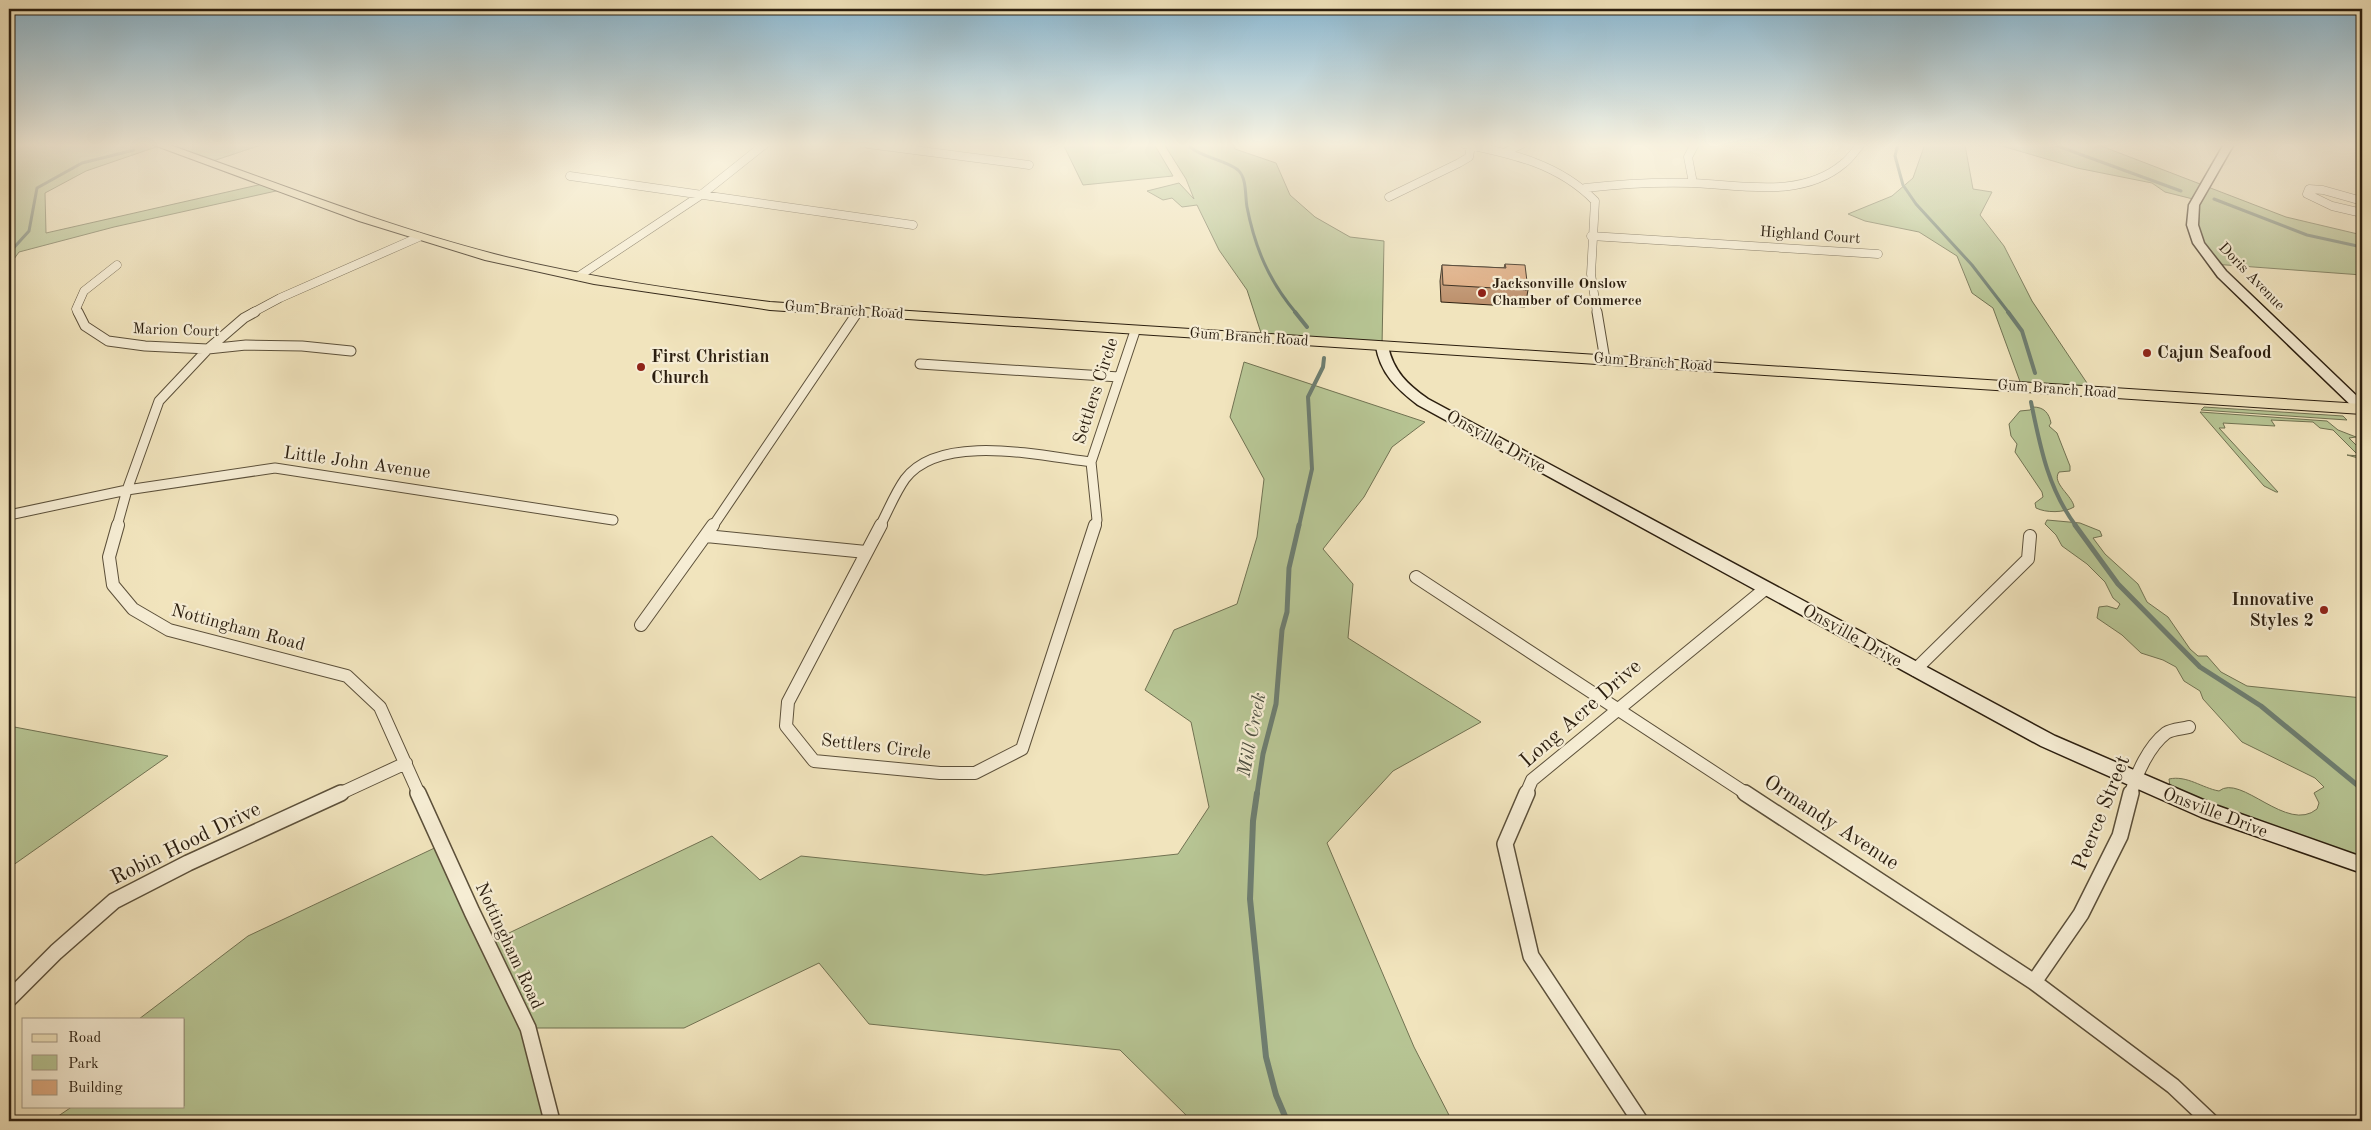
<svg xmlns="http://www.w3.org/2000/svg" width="2371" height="1130" font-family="'Old Standard TT',serif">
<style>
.green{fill:#b7c594;stroke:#717252}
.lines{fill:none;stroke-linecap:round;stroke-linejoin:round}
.stream-far3{stroke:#6e7e71;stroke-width:3}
.stream-far2{stroke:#6e7e71;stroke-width:4}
.stream-far1{stroke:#6e7e71;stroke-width:5}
.stream{stroke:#6e7e71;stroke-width:6}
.street-far3-casing{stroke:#5c503a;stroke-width:9}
.street-far2-casing{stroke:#5c503a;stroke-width:11}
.street-far1-casing{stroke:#5c503a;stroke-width:14}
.street-casing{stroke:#5c503a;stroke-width:18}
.secondary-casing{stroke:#2b1e0f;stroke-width:3}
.primary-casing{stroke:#2b1e0f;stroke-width:2}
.street-far3{stroke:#f6edd4;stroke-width:8}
.street-far2{stroke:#f6edd4;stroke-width:9}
.street-far1{stroke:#f6edd4;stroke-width:12}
.street{stroke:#f6edd4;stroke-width:15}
.secondary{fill:#f6edd4;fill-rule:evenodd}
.primary{fill:#f1e4bd;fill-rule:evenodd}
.wall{fill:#bd916d;stroke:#2b1e0f}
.building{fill:#dca97f;stroke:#2b1e0f}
.poi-dot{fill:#8f2418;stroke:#f6edd4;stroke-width:2}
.labels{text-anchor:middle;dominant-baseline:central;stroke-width:4.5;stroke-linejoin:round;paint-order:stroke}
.far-street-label{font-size:15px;fill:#2b1e0f;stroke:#f6edd4}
.far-poi-label{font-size:15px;font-weight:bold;fill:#2b1e0f;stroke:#f6edd4;text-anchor:start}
.poi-label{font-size:18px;font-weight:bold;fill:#2b1e0f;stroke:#f6edd4;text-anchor:start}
.street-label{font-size:18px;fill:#2b1e0f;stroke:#f6edd4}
.water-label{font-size:19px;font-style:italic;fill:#4d4e40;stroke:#f6edd4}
.near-street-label{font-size:21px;fill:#2b1e0f;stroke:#f6edd4}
</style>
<rect width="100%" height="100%" fill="#f1e4bd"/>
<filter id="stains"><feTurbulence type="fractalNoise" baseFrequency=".004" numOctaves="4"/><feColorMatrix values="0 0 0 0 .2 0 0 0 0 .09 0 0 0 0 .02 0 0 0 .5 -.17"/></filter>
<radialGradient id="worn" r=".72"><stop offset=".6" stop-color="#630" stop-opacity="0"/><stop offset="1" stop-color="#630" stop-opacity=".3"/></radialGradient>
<!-- green -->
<path class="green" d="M9,144L162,145L264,144L210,162L162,145L86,171L45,193L46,233L267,183L285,189L114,227L19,252L9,266Z
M1063,144H1154L1173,176L1083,185Z
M1164,144H1233L1235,149L1276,163L1290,195L1315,217L1350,237L1384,241L1382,346L1263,339L1247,290L1219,250L1197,205L1182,207L1172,198L1163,200L1147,191L1179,183L1194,199L1186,179Z
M1925,144H2096L2286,217L2362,235V275L2213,264L2194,236L2197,200L2165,192L2152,183L2077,168L2002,146L1965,145L1973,189L1992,192L1980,215L2004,246L2032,301L2093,392L2022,387L1993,308L1972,293L1957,256L1919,232L1865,221L1848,214L1892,196L1913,178Z
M1244,362L1425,422L1392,447L1364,497L1323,549L1353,584L1348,638L1481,722L1393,771L1327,843L1414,1047L1452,1121H1192L1120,1050L869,1024L819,963L684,1028H528L552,1121H51L73,1106H184V1019H139L248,936L443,844L488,943L712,836L760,880L801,856L985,875L1178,854L1209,807L1191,722L1145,690L1174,630L1237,604L1257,537L1264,479L1230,417Z
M2033,407C2044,407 2049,413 2051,423L2049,426L2057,433L2070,466V471L2059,472C2051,483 2073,496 2074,507C2064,513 2046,513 2036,508L2035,503L2043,497L2042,492L2015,452L2017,444L2011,436L2009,424L2020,411L2030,410Z
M2204,407L2343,416L2347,420L2201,410Z
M2200,412L2327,421L2338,430L2356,437L2349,438L2362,451V459L2347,455L2359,456L2333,430L2320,428L2313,422L2271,420L2275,426L2223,423L2225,428H2219L2278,492H2276L2264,486Z
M2047,520L2080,523L2100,531L2102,536L2093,538L2105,554L2138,584L2147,602L2168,617L2190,649L2198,656H2207L2221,672L2247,686L2362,698V859L2186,798L2170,787L2169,779C2187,775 2202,788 2219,791C2241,773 2287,834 2317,809L2319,803L2314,793L2324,787L2315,778L2242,742L2203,699L2200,691L2184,681L2176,667L2163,660L2141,653L2122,635L2097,618L2099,607L2107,606L2117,609L2120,604L2113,598L2105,582L2087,564L2062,546L2056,535L2045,524Z
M9,726L168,756L9,868Z"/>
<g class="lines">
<!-- stream-far3 -->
<path class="stream-far3" d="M1190,144V147C1203,158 1226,160 1238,170C1247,178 1245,196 1247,207C1255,248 1269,281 1296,313
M1898,144L1895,156L1903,185L1916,204L1972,265L2009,313
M2052,144L2181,191
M2214,199L2307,235L2362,247
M9,253L29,231L37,188L82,163L134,150"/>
<!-- stream-far2 -->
<path class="stream-far2" d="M1295,312L1307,327
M2008,312L2022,331L2035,373
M2031,402C2040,446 2048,489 2076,526
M1299,526L1312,469L1308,397L1323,367L1324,358"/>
<!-- stream-far1 -->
<path class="stream-far1" d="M2075,525L2118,584L2200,667L2261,706L2362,789
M1257,794L1263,754L1276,704L1282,630L1287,612L1289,568L1299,525"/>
<!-- stream -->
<path class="stream" d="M1257,793L1253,821L1250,899L1266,1057L1276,1095L1287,1121"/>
<!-- street-far3 casing -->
<g class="street-far3-casing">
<path id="street-far3" d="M868,144L1029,165
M1464,144C1513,154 1559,164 1595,201L1591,274L1597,313
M1504,153L1522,144
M570,176L913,225
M1693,183L1688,157L1695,144
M1585,188C1620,184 1656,182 1692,183C1742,185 1801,199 1843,164C1850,159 1855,151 1861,144
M1389,197L1459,163L1469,157L1471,145
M2362,201L2323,190L2309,189L2307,194L2332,206L2362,213
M1591,236L1878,254
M579,276L701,195L765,144
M78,313L76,309L84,291L117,265
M252,313L280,298L419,237"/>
</g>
<!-- street-far2 casing -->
<g class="street-far2-casing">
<path id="street-far2" d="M78,312L85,326L108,341L145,346L208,349L246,345L302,346L351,351
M1597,312L1605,360
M920,364L1119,377
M1091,462L1097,520L1095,526
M1091,462L1135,331
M9,515L127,490L275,468L613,520
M117,526L127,490L159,401L208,349L244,318L255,312
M713,526L857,313
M880,526C888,511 895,493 905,479C940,432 1042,456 1091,462"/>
</g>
<!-- street-far1 casing -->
<g class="street-far1-casing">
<path id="street-far1" d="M118,525L109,557L113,585L133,609L169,630L347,676L380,707L419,794
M881,525L788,702L786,726L814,761L940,773H975L1022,749L1095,525
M706,536L866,552
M1416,577L1747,794
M641,625L713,525
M1915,670L2028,559L2030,536
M339,794L406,763
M1526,794L1532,780L1765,589
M2131,794C2136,774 2149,746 2166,733C2172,729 2182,729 2189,727"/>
</g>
<!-- street casing -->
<g class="street-casing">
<path id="street" d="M418,793L472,912L528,1028L552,1121
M1527,793L1505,844L1531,956L1640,1121
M1745,793L2034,982L2173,1086L2210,1121
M2034,982L2081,914L2120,836L2131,793
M9,999L56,952L114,901L188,863L341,793"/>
</g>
<!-- secondary casing -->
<g class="secondary-casing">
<path id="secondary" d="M2224,144H2234L2199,205L2198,225L2204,243L2226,271L2362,401V412L2357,411L2218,277L2193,243L2187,225L2189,205Z
M1382,342L1388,346C1393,371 1408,385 1428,399L2055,736L2215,805L2362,857V873L2201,817L2041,746L1418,405C1397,389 1380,373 1376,346Z"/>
</g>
<!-- primary casing -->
<g class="primary-casing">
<path id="primary" d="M151,144H167C275,182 382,225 494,254C584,277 677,290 770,302L2362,404V414L770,310L594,284L485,260L359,221Z"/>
</g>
<!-- street-far3 -->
<use href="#street-far3" class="street-far3"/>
<!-- street-far2 -->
<use href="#street-far2" class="street-far2"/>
<!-- street-far1 -->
<use href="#street-far1" class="street-far1"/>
<!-- street -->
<use href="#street" class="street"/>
<!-- secondary -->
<use href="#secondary" class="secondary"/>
<!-- primary -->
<use href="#primary" class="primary"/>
</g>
<!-- wall -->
<path class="wall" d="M1505,264L1528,290L1525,307L1441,302L1440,281L1442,265L1504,268Z"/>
<!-- building -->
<path class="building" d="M1505,264L1525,265L1528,290L1443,285L1442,265L1506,268Z"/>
<!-- sky -->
<linearGradient id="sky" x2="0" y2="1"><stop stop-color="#89b8d3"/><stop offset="0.48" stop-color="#f9f3e1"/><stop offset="1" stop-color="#f9f3e1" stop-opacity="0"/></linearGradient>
<rect width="2371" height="302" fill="url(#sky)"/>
<!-- markers -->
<g class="poi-dot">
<circle cx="1482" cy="293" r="5"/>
<circle cx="2147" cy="353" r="5"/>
<circle cx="641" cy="367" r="5"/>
<circle cx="2324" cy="610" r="5"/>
</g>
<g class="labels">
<!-- far-street labels -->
<g class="far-street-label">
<text transform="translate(1810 236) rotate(4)">Highland Court</text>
<text transform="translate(2251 277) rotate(46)">Doris Avenue</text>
<text transform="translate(844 311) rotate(4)">Gum Branch Road</text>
<text transform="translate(176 331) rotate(2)">Marion Court</text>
<text transform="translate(1249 338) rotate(4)">Gum Branch Road</text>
<text transform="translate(1653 363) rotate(4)">Gum Branch Road</text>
<text transform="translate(2057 390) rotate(4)">Gum Branch Road</text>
</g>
<!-- far-poi labels -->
<g class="far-poi-label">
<text x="1492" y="284">Jacksonville Onslow<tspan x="1492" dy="17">Chamber of Commerce</tspan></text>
</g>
<!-- poi labels -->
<g class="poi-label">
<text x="2157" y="353">Cajun Seafood</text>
<text x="651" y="357">First Christian<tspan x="651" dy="21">Church</tspan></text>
<text x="2314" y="600" text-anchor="end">Innovative<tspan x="2314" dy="21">Styles 2</tspan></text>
</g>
<!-- street labels -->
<g class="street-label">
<text transform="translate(1096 391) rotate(-72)">Settlers Circle</text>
<text transform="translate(1496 442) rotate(29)">Onsville Drive</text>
<text transform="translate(357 463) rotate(8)">Little John Avenue</text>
<text transform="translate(238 628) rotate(15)">Nottingham Road</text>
<text transform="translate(1852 636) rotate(29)">Onsville Drive</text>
<text transform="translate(876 747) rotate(7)">Settlers Circle</text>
<text transform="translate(2215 813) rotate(21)">Onsville Drive</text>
<text transform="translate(509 946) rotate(65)">Nottingham Road</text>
</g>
<!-- water labels -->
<g class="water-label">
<text transform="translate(1253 735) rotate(-79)">Mill Creek</text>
</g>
<!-- near-street labels -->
<g class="near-street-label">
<text transform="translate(1581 714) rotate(-41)">Long Acre Drive</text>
<text transform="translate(2102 813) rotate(-68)">Peerce Street</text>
<text transform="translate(1831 823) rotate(33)">Ormandy Avenue</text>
<text transform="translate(186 844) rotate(-26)">Robin Hood Drive</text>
</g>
</g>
<!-- margin -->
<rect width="2371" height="1130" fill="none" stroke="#f1e4bd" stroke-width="30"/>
<rect x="10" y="10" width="2351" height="1110" fill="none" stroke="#2b1e0f" stroke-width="2.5"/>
<rect x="15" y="15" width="2341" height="1100" fill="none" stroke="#2b1e0f"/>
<!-- legend -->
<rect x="22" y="1018" width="162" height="90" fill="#f6edd4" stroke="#a59a85"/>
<rect x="32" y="1034" width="25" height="8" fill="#f1e4bd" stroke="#a59a85"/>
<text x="68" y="1042" font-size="15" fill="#2b1e0f">Road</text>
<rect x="32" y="1055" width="25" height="15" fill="#b7c594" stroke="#a59a85"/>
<text x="68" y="1068" font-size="15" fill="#2b1e0f">Park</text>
<rect x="32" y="1080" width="25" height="15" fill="#dca97f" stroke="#a59a85"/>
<text x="68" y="1092" font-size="15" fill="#2b1e0f">Building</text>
<rect width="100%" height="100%" filter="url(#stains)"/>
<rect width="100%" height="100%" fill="url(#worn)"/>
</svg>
